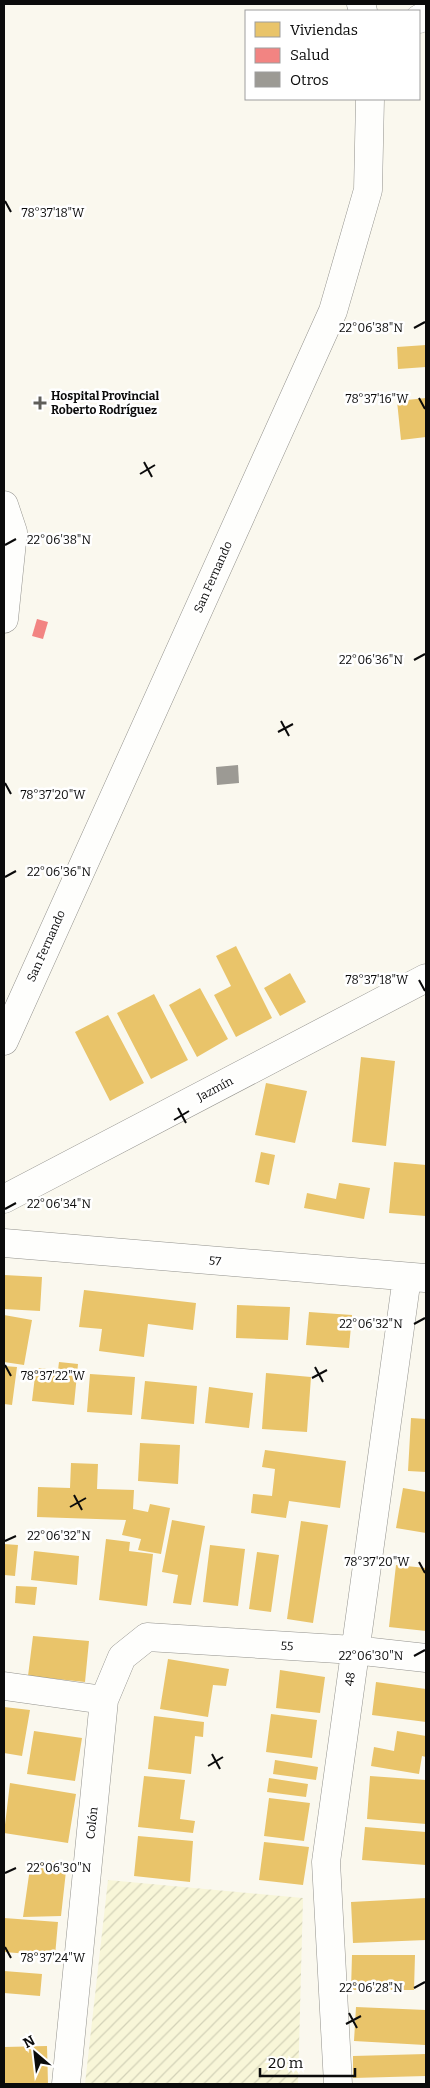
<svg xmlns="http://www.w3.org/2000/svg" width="430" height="2088" font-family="Bitter,serif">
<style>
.farmland{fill:url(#farmland-furrows)}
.homes{fill:#e9c46a}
.health{fill:#f28482}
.building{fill:#9c9a94}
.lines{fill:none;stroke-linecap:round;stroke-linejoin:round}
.minor-casing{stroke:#93928d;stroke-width:29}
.minor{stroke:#fefefc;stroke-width:28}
.ticks{fill:none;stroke:#0b0b0b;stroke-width:2}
.poi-dot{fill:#5f5e5a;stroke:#fff;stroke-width:2}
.labels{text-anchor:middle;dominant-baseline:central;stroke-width:5;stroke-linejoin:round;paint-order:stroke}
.poi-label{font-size:12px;font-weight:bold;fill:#0b0b0b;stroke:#fff;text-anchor:start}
.street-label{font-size:12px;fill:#0b0b0b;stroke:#fff}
.ticks-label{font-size:12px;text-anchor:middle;fill:#0b0b0b;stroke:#fff;stroke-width:5;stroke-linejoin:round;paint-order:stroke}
</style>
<defs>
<pattern id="farmland-furrows" width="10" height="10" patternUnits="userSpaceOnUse" patternTransform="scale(1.25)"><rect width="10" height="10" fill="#f8f6d8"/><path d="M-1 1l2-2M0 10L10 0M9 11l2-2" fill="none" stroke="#d3d2b8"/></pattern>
</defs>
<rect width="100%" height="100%" fill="#faf8ee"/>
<!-- farmland -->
<path class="farmland" d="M108,1880L303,1898L298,2084H85Z"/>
<!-- homes -->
<path class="homes" d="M426,345V367L398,369L397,347Z
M426,398V437L401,440L397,401Z
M236,946L272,1018L236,1037L214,995L231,986L216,956Z
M290,973L306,1002L280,1016L264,988Z
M200,988L228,1039L197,1057L169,1005Z
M154,994L188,1060L151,1079L117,1013Z
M108,1015L144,1083L110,1101L75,1032Z
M361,1057L395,1061L386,1146L352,1142Z
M266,1083L307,1091L295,1143L255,1135Z
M261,1152L275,1155L269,1185L255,1182Z
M394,1162L426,1165V1216L389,1213Z
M339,1183L370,1188L364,1219L304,1208L307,1193L336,1199Z
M4,1275L42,1277L40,1311L4,1309Z
M84,1290L196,1303L193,1330L148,1324L144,1357L99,1351L102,1329L79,1327Z
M237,1305L290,1307L288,1340L236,1338Z
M309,1312L352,1315L349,1348L306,1345Z
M4,1315L32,1320L24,1365L4,1362Z
M59,1362L78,1364L74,1405L32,1401L36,1368L58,1370Z
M4,1366L17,1367L12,1405L4,1404Z
M266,1373L311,1377L307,1432L262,1429Z
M90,1374L135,1377L132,1415L87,1412Z
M145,1381L197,1386L194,1424L141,1419Z
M209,1387L253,1393L249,1428L205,1423Z
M411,1418L426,1419V1472L408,1471Z
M140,1443L180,1445L178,1484L138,1481Z
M265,1450L346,1461L340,1508L289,1501L286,1518L251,1513L253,1494L272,1496L275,1469L262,1467Z
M71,1463L98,1464L97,1489L134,1490L133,1509L148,1512L150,1504L170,1508L161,1554L138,1550L141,1539L122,1535L126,1520L37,1517L38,1487L70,1488Z
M403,1488L426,1492V1533L396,1528Z
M172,1520L205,1526L191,1605L173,1603L178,1575L162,1572Z
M301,1521L328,1525L313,1623L287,1619Z
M106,1539L130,1542L129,1551L153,1554L147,1606L99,1600Z
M4,1544L18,1545L15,1576L4,1575Z
M210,1545L245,1549L238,1606L203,1602Z
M34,1551L79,1556L77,1585L31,1580Z
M257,1552L279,1555L271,1612L249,1609Z
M396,1565L426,1568V1631L389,1627Z
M16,1586L37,1587L35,1605L15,1603Z
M33,1636L89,1641L85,1682L28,1676Z
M168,1659L229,1669L226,1686L213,1685L208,1717L160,1709Z
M280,1670L325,1677L320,1713L276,1708Z
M376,1682L426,1689V1722L372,1715Z
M4,1707L30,1710L22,1756L4,1753Z
M271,1714L317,1720L312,1758L266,1752Z
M154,1716L204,1722L203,1737L195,1736L191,1774L148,1769Z
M34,1731L82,1738L75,1781L27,1774Z
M397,1731L426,1736V1757L422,1756L419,1774L371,1766L374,1747L394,1751Z
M275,1760L318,1767L316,1780L273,1774Z
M144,1776L185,1780L180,1819L195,1821L193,1833L138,1827Z
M370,1776L426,1780V1824L367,1819Z
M269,1778L308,1784L306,1797L267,1792Z
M10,1783L76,1794L68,1843L4,1833Z
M269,1798L310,1803L304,1841L264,1836Z
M365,1827L426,1832V1865L362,1860Z
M138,1836L193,1841L190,1882L134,1876Z
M264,1842L309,1847L303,1885L259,1880Z
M31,1861L67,1862L61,1916L23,1917Z
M426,1898V1940L353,1943L351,1902Z
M4,1918L58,1922L55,1956L4,1952Z
M352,1955H415L414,1990H351Z
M4,1971L42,1974L40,1996L4,1993Z
M356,2007L426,2010L425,2045L354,2041Z
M47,2046L48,2084H4V2047Z
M426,2054V2076L353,2078V2056Z"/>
<!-- health -->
<path class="health" d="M37,619L48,622L43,639L32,636Z"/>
<!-- building -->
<path class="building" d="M238,765L239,783L217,785L216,767Z"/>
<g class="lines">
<!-- minor casing -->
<g class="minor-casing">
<path id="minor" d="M361,4L363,11
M419,19L426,15
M4,505L13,532L4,619
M4,1041L333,311L368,190L370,99
M4,1199L426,978
M4,1243L425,1278
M4,1686L104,1700
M66,2084L104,1700L122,1657L147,1637L354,1650L426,1658
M338,2084L326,1862L407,1277"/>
</g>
<!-- minor -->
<use href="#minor" class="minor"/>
</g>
<!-- ticks -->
<path class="ticks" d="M5,201L11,212M414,328L425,322M419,398L425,409M144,462L152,477M140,474L155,465M5,545L16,539M414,660L425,654M281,721L289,736M278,732L293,724M5,783L11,794M5,877L16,871M419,980L425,991M178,1108L186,1123M174,1120L189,1111M5,1209L16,1203M414,1324L425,1318M5,1365L11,1376M315,1367L323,1382M312,1378L327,1370M74,1495L82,1510M70,1507L86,1498M5,1541L16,1536M419,1562L425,1573M414,1656L425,1650M212,1754L220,1769M208,1766L223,1757M5,1873L16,1868M5,1947L11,1958M414,1988L425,1982M349,2013L357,2028M346,2024L361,2016"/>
<!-- markers -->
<path class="poi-dot" d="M37.5 395.5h5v5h5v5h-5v5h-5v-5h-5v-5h5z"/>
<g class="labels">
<!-- poi labels -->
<g class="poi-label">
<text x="51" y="396">Hospital Provincial<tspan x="51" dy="14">Roberto Rodríguez</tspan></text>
</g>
<!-- street labels -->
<g class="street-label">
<text transform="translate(213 577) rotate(-66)">San Fernando</text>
<text transform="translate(46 946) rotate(-66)">San Fernando</text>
<text transform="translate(215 1089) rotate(-28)">Jazmín</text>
<text transform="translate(215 1261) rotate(5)">57</text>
<text transform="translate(287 1646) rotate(3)">55</text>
<text transform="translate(350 1679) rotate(-82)">48</text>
<text transform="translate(92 1823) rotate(-84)">Colón</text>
</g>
</g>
<g class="ticks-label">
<text x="53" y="217">78°37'18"W</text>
<text x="371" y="332">22°06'38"N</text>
<text x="377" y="403">78°37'16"W</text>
<text x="59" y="544">22°06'38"N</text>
<text x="371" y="664">22°06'36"N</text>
<text x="53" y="799">78°37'20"W</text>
<text x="59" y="876">22°06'36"N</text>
<text x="377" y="984">78°37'18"W</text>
<text x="59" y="1208">22°06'34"N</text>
<text x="371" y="1328">22°06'32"N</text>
<text x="53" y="1380">78°37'22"W</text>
<text x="59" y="1540">22°06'32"N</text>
<text x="377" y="1566">78°37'20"W</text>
<text x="371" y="1660">22°06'30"N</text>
<text x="59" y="1872">22°06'30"N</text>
<text x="53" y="1962">78°37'24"W</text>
<text x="371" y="1992">22°06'28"N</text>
</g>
<!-- border -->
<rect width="430" height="2088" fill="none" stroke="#0b0b0b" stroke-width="10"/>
<!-- legend -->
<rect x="245" y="10" width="175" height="90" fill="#ffffff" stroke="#9d9d9d"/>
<rect x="255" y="22" width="25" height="15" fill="#e9c46a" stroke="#9d9d9d"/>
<text x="290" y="35" font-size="15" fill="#0b0b0b">Viviendas</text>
<rect x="255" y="48" width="25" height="15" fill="#f28482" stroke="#9d9d9d"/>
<text x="290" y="60" font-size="15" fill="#0b0b0b">Salud</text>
<rect x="255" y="72" width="25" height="15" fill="#9c9a94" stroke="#9d9d9d"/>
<text x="290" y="85" font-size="15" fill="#0b0b0b">Otros</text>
<!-- north arrow -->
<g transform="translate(35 2053) rotate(332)" stroke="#ffffff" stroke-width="4" paint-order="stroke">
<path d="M0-4L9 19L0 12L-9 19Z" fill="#0b0b0b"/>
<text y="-8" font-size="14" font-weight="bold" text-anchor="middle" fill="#0b0b0b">N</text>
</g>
<!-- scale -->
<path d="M260 2068v8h95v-8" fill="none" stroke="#0b0b0b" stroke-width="2.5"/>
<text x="268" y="2068" font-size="15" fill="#0b0b0b" stroke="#ffffff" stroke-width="4" paint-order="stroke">20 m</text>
</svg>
